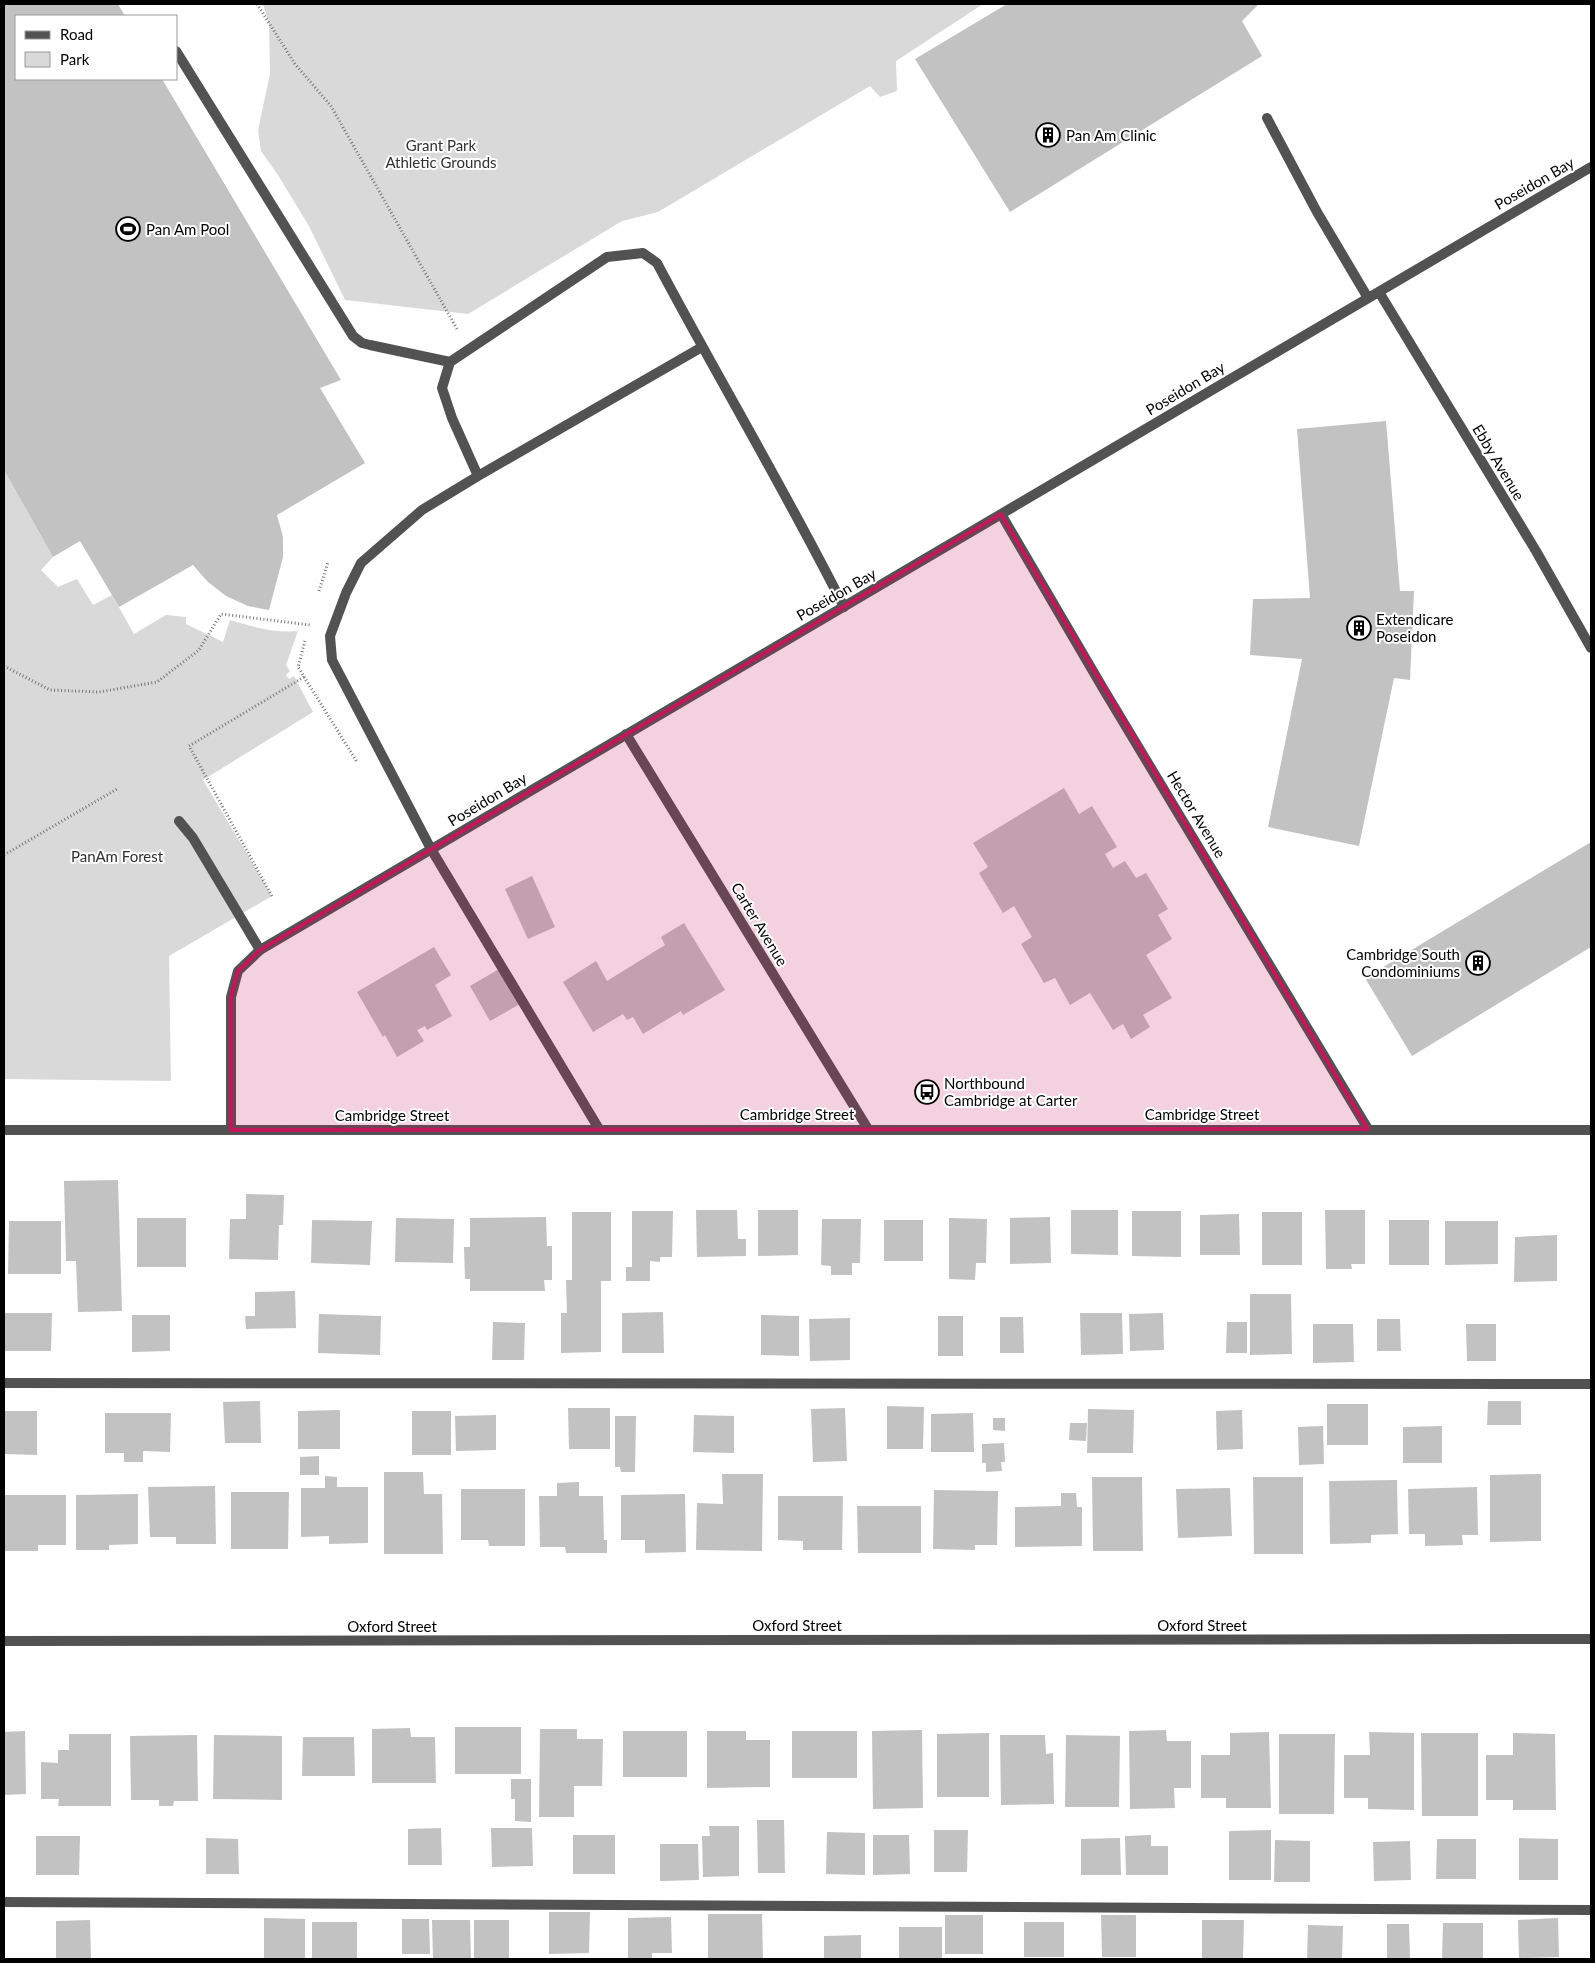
<svg xmlns="http://www.w3.org/2000/svg" width="1595" height="1963" font-family="Lato,sans-serif">
<style>
.green{fill:#d9d9d9}
.building{fill:#c2c2c2}
.lines{fill:none;stroke-linecap:round;stroke-linejoin:round}
.path{stroke:#747474;stroke-width:3;stroke-dasharray:1 2.5;stroke-linecap:butt}
.service{stroke:#525252;stroke-width:10}
.minor{stroke:#525252;stroke-width:10}
.tertiary{stroke:#525252;stroke-width:10}
.marked{fill:#c2185b;fill-opacity:0.2;stroke:#c2185b;stroke-width:4;stroke-linejoin:round}
.labels{text-anchor:middle;dominant-baseline:central;stroke-width:4;stroke-linejoin:round;paint-order:stroke}
.poi-label{font-size:15px;fill:#000;stroke:#fff;text-anchor:start}
.park-label{font-size:15px;fill:#303030;stroke:#fff}
.street-label{font-size:15px;fill:#000;stroke:#fff}
</style>
<rect width="100%" height="100%" fill="#fff"/>
<!-- green -->
<path class="green" d="M263,4H983L896,61L897,91L880,97L870,86L658,212L622,221L468,314L345,300L309,226L278,175L261,151L258,130L270,74L269,24Z
M4,470L53,557L41,570L58,587L77,579L93,605L112,595L134,634L166,615L186,617V624L223,642L230,620C254,627 274,633 298,631L286,665L290,671L286,675L289,679L294,676L313,712L203,780L272,896L169,956L171,1081L4,1079Z"/>
<!-- building -->
<path class="building" d="M4,4H118L125,16H16V79H162L341,380L320,388L365,463L277,515L283,537V557L269,610L248,606L226,596L208,582L193,565L119,607L80,541L53,557L4,470Z
M1007,4H1259L1242,21L1262,56L1010,212L915,59Z
M1386,421L1400,591H1414L1410,680L1394,678L1359,846L1268,827L1302,659L1250,655L1253,599L1310,598L1297,429Z
M1064,788L1079,814L1092,806L1117,847L1105,854L1113,868L1125,861L1136,878L1146,873L1168,909L1158,915L1172,939L1146,955L1172,998L1143,1015L1150,1027L1131,1039L1123,1024L1113,1030L1090,993L1070,1005L1055,978L1044,983L1021,944L1032,937L1014,906L1003,913L979,873L988,867L973,843Z
M1591,842V947L1412,1056L1365,978Z
M532,876L555,927L528,939L505,889Z
M684,923L725,990L683,1015L681,1011L643,1034L633,1017L627,1020L623,1014L593,1032L563,982L596,961L607,981L665,945L661,937Z
M434,947L451,975L435,985L452,1016L427,1030L425,1026L417,1030L424,1041L397,1057L385,1035L383,1037L357,992Z
M499,969L520,1004L490,1021L470,986Z
M118,1180L122,1311L78,1312L76,1261H66L64,1181Z
M246,1194L284,1195L283,1225H279L278,1260L229,1259L230,1219H246Z
M696,1210H737L738,1239H746V1256L697,1257Z
M758,1210H798V1255L758,1256Z
M1071,1210H1118V1255L1071,1254Z
M1325,1210H1365V1264H1351L1352,1269H1326Z
M632,1211H673L672,1257H660V1262L650,1261V1281H626V1267H632Z
M1132,1211H1181V1257L1132,1256Z
M572,1212H611V1281H601V1352L561,1353V1313H567L566,1280H572Z
M1262,1212H1302V1265H1262Z
M1239,1214L1240,1255H1200V1215Z
M546,1217L547,1246H552V1280H544L545,1291H470V1279H465L464,1247H470V1218Z
M1050,1217L1051,1263L1010,1264V1218Z
M137,1218H186V1267H137Z
M396,1218L454,1219L453,1263L395,1262Z
M949,1218L987,1219L986,1263H976L975,1280L949,1279Z
M822,1219H861L860,1263H852V1275H831V1266L821,1265Z
M312,1220L372,1221L370,1265L311,1263Z
M884,1220H923V1261H884Z
M1389,1220H1429V1265H1389Z
M9,1221H61V1274H8Z
M1445,1221H1498V1264L1445,1265Z
M1557,1235V1281L1514,1282L1515,1237Z
M295,1291L296,1328L246,1329L245,1316H255V1292Z
M1250,1294H1291L1292,1354L1250,1355Z
M663,1312L664,1353H622V1313Z
M5,1313H52L51,1351H5Z
M1080,1313H1122L1123,1354L1081,1355Z
M1163,1313L1164,1350L1130,1351L1129,1314Z
M319,1314L381,1316L380,1355L318,1353Z
M132,1315H170V1351L132,1352Z
M761,1315L799,1316V1356L761,1355Z
M938,1316H963V1356H938Z
M1000,1317H1023L1024,1353H1000Z
M850,1318V1360L810,1361L809,1319Z
M1377,1319H1400L1401,1351H1377Z
M493,1322L525,1323L524,1360H492Z
M1227,1322H1247V1353H1226Z
M1313,1324H1353L1354,1362L1313,1363Z
M1466,1324H1496V1361H1467Z
M260,1401L261,1443H225L223,1402Z
M1488,1401H1521V1425H1487Z
M1327,1404H1368V1445H1327Z
M887,1406L924,1407L923,1449H887Z
M568,1408H610V1449H569Z
M845,1408L847,1461L813,1462L811,1409Z
M1088,1409L1134,1410L1133,1453H1087Z
M340,1410V1449H298V1411Z
M1242,1410L1243,1449L1217,1450L1216,1411Z
M4,1411H37V1455L4,1454Z
M412,1411H451V1455H412Z
M105,1413H171L170,1452L143,1451V1462H124V1453H105Z
M973,1413L974,1452H931V1414Z
M496,1415V1450L456,1451L455,1416Z
M694,1415L734,1416V1453L693,1452Z
M615,1416H636L635,1472H621L620,1467H615Z
M993,1418H1005V1431L993,1430Z
M1070,1423H1087L1086,1441L1069,1440Z
M1323,1426L1324,1464L1299,1465L1298,1427Z
M1442,1426V1463H1403V1427Z
M1004,1443L1005,1462H1001L1002,1471L986,1472V1463H982V1444Z
M319,1456V1475H300V1457Z
M384,1472H423L424,1494H442L443,1554H384Z
M722,1474H763L762,1551L696,1550L697,1503L723,1504Z
M1541,1474V1541L1490,1542V1475Z
M325,1476L337,1477V1487H368V1543L329,1544V1536L301,1537V1488H325Z
M1092,1477H1142L1143,1551H1093Z
M1253,1477H1303V1554H1254Z
M1397,1480L1398,1534L1371,1535V1543L1330,1544L1329,1481Z
M579,1482V1496H603L604,1540H607V1553H566L565,1547H540L539,1496H557V1483Z
M215,1486L216,1544H176V1537H150L148,1487Z
M1477,1487L1478,1535H1462L1463,1545L1425,1546V1534H1409L1408,1489Z
M1230,1488L1232,1536L1178,1538L1176,1489Z
M461,1489H525V1546H489L488,1540H461Z
M934,1490L998,1491L997,1545H975V1550L933,1549Z
M231,1492H289L288,1549H231Z
M1061,1493H1076L1077,1507H1082V1546L1015,1547V1507L1061,1506Z
M138,1494V1544L109,1545V1550H76V1495Z
M685,1494L686,1552L645,1553V1540H621V1495Z
M4,1495H66V1545H38V1551H4Z
M778,1496H843L842,1550H803V1541L778,1540Z
M857,1506H921V1553H858Z
M455,1727H521V1774H455Z
M410,1728L411,1737H435L436,1783H372V1729Z
M540,1729H577V1739H603L602,1786H574V1817H539Z
M922,1730L923,1808L873,1809L872,1731Z
M1166,1730L1167,1741H1191V1788H1174L1175,1808L1130,1809L1129,1731Z
M25,1731L26,1794L4,1795V1732Z
M623,1731H687V1777H623Z
M707,1731H746V1740H770V1787L707,1788Z
M792,1731H857V1778H792Z
M1269,1732L1271,1808H1226V1798H1201V1755H1230V1733Z
M1369,1732L1414,1733V1810L1368,1809V1798H1344V1755H1370Z
M989,1733V1797H937V1734Z
M1421,1733H1478V1816H1422Z
M1513,1733L1555,1734L1556,1810H1513V1800H1486V1755H1513Z
M69,1734H111V1806H58L59,1799H41V1762L58,1763V1750H69Z
M1279,1734H1335L1334,1814H1279Z
M197,1735L198,1801H174L173,1806H159V1800H131L130,1736Z
M214,1735L282,1736V1800L213,1799Z
M1000,1735H1045L1046,1754L1053,1753L1054,1804L1001,1805Z
M1066,1735L1120,1736L1119,1807H1065Z
M303,1737H354L355,1776H302Z
M511,1779H531V1822L515,1821V1799H511Z
M757,1820H784L785,1873H758Z
M709,1826H739V1876L703,1877L702,1836H710Z
M441,1828L442,1865H408V1829Z
M491,1828H532L533,1866L492,1867Z
M934,1830H968L967,1872H934Z
M1271,1830V1880H1229V1831Z
M827,1832L865,1833V1875L826,1874Z
M573,1835H615V1874H573Z
M873,1835H909L910,1874L873,1875Z
M1151,1835V1846H1168V1875H1126L1125,1836Z
M36,1836H80L79,1875H36Z
M206,1838L238,1839L239,1874H206Z
M1120,1838L1121,1875H1081V1839Z
M1519,1838L1558,1839V1880H1519Z
M1437,1839H1476V1879H1436Z
M1275,1840L1310,1841V1882H1274Z
M1410,1841L1411,1880L1374,1881L1373,1842Z
M660,1844H698L699,1880L660,1881Z
M549,1912H590L589,1953L549,1954Z
M708,1914H762L763,1959H708Z
M945,1915H983V1954H945Z
M1101,1915H1136V1957H1102Z
M671,1917L672,1953H652V1959H628V1918Z
M264,1918L305,1919V1959H264Z
M1558,1918L1559,1957L1519,1958L1518,1920Z
M402,1919H429L430,1954H402Z
M90,1920L91,1959H56V1921Z
M432,1920H470L471,1959H433Z
M474,1920H509V1959H474Z
M1202,1920H1244L1243,1959H1202Z
M312,1922H357V1959H312Z
M1024,1922H1064V1957H1024Z
M1443,1923H1483V1959H1442Z
M1387,1924H1409L1410,1959H1387Z
M1308,1925L1343,1926L1342,1959H1307Z
M899,1927H942V1959H899Z
M861,1935V1959H824V1936Z"/>
<g class="lines">
<!-- path -->
<path class="path" d="M257,4L295,64L331,106L457,329
M319,591L328,562
M305,641L298,667L357,762
M4,666L50,690L99,692L157,682L199,650L221,614L310,625
M4,855L117,789
M272,896L189,746L304,677"/>
<!-- service -->
<path class="service" d="M176,51L353,336L362,343L370,345L450,362
M1267,118L1317,212L1368,298
M478,476L452,418L442,388L450,362L607,257L643,253L657,263C718,378 785,490 844,607
M179,821L193,838L260,950
M599,1129L431,849L332,660L330,636L346,593L361,563L422,510L478,476L702,347
M4,1383L1591,1384
M4,1902L1591,1910"/>
<!-- minor -->
<path class="minor" d="M1379,292L1536,551L1591,648
M1001,514L1104,690L1368,1129
M626,734L868,1129
M231,1130V997L238,971L260,950L1591,167
M4,1641L1591,1639"/>
<!-- tertiary -->
<path class="tertiary" d="M4,1130H1591"/>
</g>
<!-- marked area -->
<path class="marked" d="M1001,514L1368,1129L231,1130V997L238,971L260,950Z"/>
<!-- icons -->
<defs>
<g id="building-ring" transform="scale(1.25)"><circle r="9.5" fill="#fff" stroke="#000" stroke-width="1.5"/><path d="M-4-6H4V6H1V3H-1V6H-4ZM-2.5-4.3h1.7v1.8h-1.7ZM.8-4.3h1.7v1.8H.8ZM-2.5-1h1.7V.8h-1.7ZM.8-1h1.7V.8H.8Z" fill="#000"/></g>
<g id="stadium-ring" transform="scale(1.25)"><circle r="9.5" fill="#fff" stroke="#000" stroke-width="1.5"/><path d="M0-5a6.5 5 0 1 0 0 10a6.5 5 0 1 0 0-10ZM-3.5-1.8h7v3.6h-7Z" fill="#000"/></g>
<g id="bus-ring" transform="scale(1.25)"><circle r="9.5" fill="#fff" stroke="#000" stroke-width="1.5"/><path d="M-5-6H5V4H4V6H2V4H-2V6H-4V4H-5ZM-3.5-4V0h7V-4ZM-3.5 1.2v1.5H-2V1.2ZM2 1.2v1.5H3.5V1.2Z" fill="#000"/></g>
</defs>
<g fill-rule="evenodd">
<use href="#building-ring" x="1048" y="135"/>
<use href="#stadium-ring" x="128" y="229"/>
<use href="#building-ring" x="1359" y="628"/>
<use href="#building-ring" x="1478" y="963"/>
<use href="#bus-ring" x="927" y="1092"/>
</g>
<g class="labels">
<!-- poi labels -->
<g class="poi-label">
<text x="1066" y="135">Pan Am Clinic</text>
<text x="146" y="229">Pan Am Pool</text>
<text x="1376" y="619">Extendicare<tspan x="1376" dy="17">Poseidon</tspan></text>
<text x="1460" y="954" text-anchor="end">Cambridge South<tspan x="1460" dy="17">Condominiums</tspan></text>
<text x="944" y="1083">Northbound<tspan x="944" dy="17">Cambridge at Carter</tspan></text>
</g>
<!-- park labels -->
<g class="park-label">
<text x="441" y="145">Grant Park<tspan x="441" dy="17">Athletic Grounds</tspan></text>
<text x="117" y="856">PanAm Forest</text>
</g>
<!-- street labels -->
<g class="street-label">
<text transform="translate(1534 183) rotate(-30)">Poseidon Bay</text>
<text transform="translate(1185 388) rotate(-31)">Poseidon Bay</text>
<text transform="translate(1499 462) rotate(59)">Ebby Avenue</text>
<text transform="translate(836 594) rotate(-30)">Poseidon Bay</text>
<text transform="translate(487 799) rotate(-31)">Poseidon Bay</text>
<text transform="translate(1197 814) rotate(59)">Hector Avenue</text>
<text transform="translate(760 924) rotate(59)">Carter Avenue</text>
<text x="797" y="1114">Cambridge Street</text>
<text x="1202" y="1114">Cambridge Street</text>
<text x="392" y="1115">Cambridge Street</text>
<text x="797" y="1625">Oxford Street</text>
<text x="1202" y="1625">Oxford Street</text>
<text x="392" y="1626">Oxford Street</text>
</g>
</g>
<!-- border -->
<rect width="1595" height="1963" fill="none" stroke="#000000" stroke-width="10"/>
<!-- legend -->
<rect x="15" y="15" width="162" height="65" fill="#ffffff" stroke="#999999"/>
<rect x="25" y="31" width="25" height="8" fill="#525252" stroke="#999999"/>
<text x="60" y="40" font-size="15" fill="#000000">Road</text>
<rect x="25" y="52" width="25" height="15" fill="#d9d9d9" stroke="#999999"/>
<text x="60" y="65" font-size="15" fill="#000000">Park</text>
</svg>
